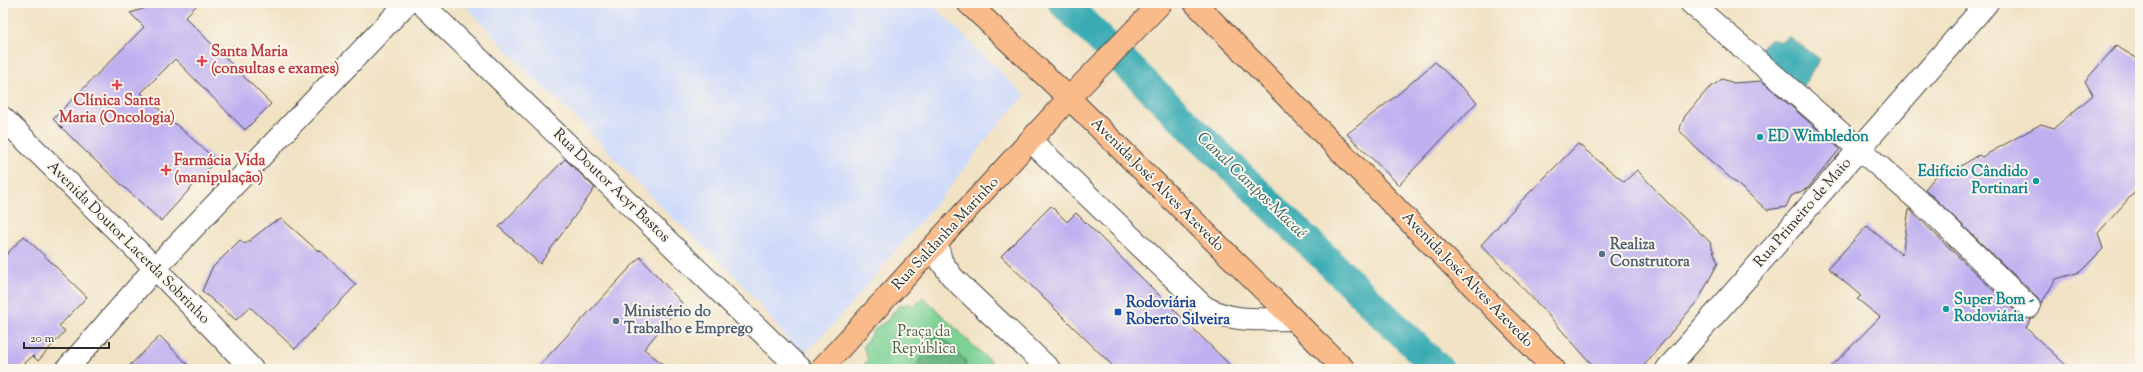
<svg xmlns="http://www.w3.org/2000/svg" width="2143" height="372" font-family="'Sorts Mill Goudy',serif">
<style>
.built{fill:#cfdafa}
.green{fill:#7dd194;stroke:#547e60}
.forest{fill:#66b37e;stroke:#486f54}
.water{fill:#39abb3;stroke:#326b6f}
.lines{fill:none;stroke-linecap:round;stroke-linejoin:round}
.canal{stroke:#39abb3;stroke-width:30}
.building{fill:#bfb0f0}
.minor-casing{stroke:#494642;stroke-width:24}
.major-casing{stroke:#494642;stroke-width:24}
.minor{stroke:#fff;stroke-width:22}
.major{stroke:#fabb8b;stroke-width:22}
.health-dot{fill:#e0444e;stroke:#fbf7ec;stroke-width:1.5}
.culture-dot{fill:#0f9aa8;stroke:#fbf7ec;stroke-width:1.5}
.service-dot{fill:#5c6f8a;stroke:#fbf7ec;stroke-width:1.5}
.transit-dot{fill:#1a4fb4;stroke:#fbf7ec;stroke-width:1.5}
.labels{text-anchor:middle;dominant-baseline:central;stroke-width:4;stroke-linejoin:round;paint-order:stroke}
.health-label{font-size:15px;font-weight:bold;fill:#be3a42;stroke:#fbf7ec;text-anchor:start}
.culture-label{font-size:15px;font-weight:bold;fill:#0d838f;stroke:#fbf7ec;text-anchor:start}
.street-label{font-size:15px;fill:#2b2b2b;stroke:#fbf7ec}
.service-label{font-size:15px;font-weight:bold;fill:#4e5e75;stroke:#fbf7ec;text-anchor:start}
.transit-label{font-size:15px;font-weight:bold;fill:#164399;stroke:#fbf7ec;text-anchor:start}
.park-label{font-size:15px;fill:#445d4a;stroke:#fbf7ec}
.water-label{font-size:16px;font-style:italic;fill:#315e61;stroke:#fbf7ec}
</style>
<rect width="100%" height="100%" fill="#fbf7ec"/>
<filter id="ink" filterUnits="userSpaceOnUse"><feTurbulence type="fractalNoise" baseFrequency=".025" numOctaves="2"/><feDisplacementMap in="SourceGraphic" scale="8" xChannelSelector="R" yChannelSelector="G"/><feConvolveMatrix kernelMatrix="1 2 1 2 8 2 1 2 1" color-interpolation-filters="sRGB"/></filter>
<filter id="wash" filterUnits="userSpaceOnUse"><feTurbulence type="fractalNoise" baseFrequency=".012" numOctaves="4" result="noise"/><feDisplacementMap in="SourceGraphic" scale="16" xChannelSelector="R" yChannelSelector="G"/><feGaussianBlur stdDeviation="0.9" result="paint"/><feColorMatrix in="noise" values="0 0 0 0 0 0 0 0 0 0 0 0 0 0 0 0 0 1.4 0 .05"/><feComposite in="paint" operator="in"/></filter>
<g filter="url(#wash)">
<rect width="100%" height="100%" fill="#f1e2c4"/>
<!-- built -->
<path class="built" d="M463,3H931L1025,96L992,132L955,181L841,316L801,357L771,318L734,275L661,207L581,123L529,74Z"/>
<!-- green -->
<path class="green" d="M923,297L998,369H861L868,360L863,346L876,328L887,321L898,306L911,304L914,307Z"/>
<!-- forest -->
<path class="forest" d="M938,334L965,360L967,369H916L930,336Z"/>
<!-- water -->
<path class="water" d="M1789,37L1820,59L1802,88L1758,50L1771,38L1780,42Z"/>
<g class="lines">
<!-- canal -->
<path class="canal" d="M1063,3L1439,369"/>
</g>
<g id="blocks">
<!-- building -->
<path class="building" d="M162,3H199L185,17L271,104L245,130L175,59L141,93L216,160L161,221L85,151L53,119L144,27L130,13Z
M2116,46L2140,60V186L2098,233L2103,249L2080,272L2056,279L2041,304L2038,298L1925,189L1937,175L1956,169L1979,155L1982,157L2041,124L2054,128L2093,95L2085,81Z
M1435,62L1477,102L1399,185L1347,134L1396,96Z
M1722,79L1734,83L1762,81L1840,149L1808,188L1791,196L1786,207L1767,210L1695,147L1679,130L1685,116L1707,90Z
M1578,144L1624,182L1637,170L1667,202L1710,242L1718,263L1699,299L1641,369H1596L1541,307L1481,245L1519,203Z
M565,159L595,188L540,264L499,227Z
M1051,206L1067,222L1076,213L1234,369H1116L1001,256Z
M1909,209L2020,316L2031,319L2026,328L2070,369H1829L1880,317L1857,299L1861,296L1828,268L1867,226L1902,255Z
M282,219L318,251L319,249L356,285L295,349L250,307L236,320L202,291L212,268L240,240L245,244L272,223Z
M24,236L87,297L59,326L65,331L38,361L33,356L18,369H3V258Z
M640,257L682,303L644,349L669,369H536Z
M160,336L192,369H126Z"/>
</g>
</g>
<g filter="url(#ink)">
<use href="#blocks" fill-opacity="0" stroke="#494642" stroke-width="1"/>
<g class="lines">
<!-- minor casing -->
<g class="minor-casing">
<path id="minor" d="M421,3L800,369
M1691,3L1933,213L2029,307
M3,118L155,268L252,369
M1031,141L1203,306C1230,323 1262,319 1293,319
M937,244L941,261L953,278L1049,369
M67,369L155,268L407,3
M1667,369L1987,3"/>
</g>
<!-- major casing -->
<g class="major-casing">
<path id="major" d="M968,3L1069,98L1344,369
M1195,3L1554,369
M821,369L1069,98L1161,3"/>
</g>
<!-- minor -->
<use href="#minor" class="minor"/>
<!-- major -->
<use href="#major" class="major"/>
</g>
</g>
<!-- markers -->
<g class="health-dot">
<path d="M200 55h4v4h4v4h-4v4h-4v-4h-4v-4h4z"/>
<path d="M115 79h4v4h4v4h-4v4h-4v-4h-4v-4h4z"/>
<path d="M164 164h4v4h4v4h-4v4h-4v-4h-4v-4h4z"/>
</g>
<g class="culture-dot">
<circle cx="1760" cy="137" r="4"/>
<circle cx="2036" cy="181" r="4"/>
<circle cx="1946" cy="309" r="4"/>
</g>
<g class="service-dot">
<circle cx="1602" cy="254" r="4"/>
<circle cx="616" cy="321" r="4"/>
</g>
<rect class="transit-dot" x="1114" y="308" width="8" height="8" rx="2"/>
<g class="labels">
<!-- health labels -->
<g class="health-label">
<text x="211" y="52">Santa Maria<tspan x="211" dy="17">(consultas e exames)</tspan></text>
<text x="117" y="101" text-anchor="middle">Clínica Santa<tspan x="117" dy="17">Maria (Oncologia)</tspan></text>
<text x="174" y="161">Farmácia Vida<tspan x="174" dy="17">(manipulação)</tspan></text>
</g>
<!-- culture labels -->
<g class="culture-label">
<text x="1768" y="137">ED Wimbledon</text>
<text x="2028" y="172" text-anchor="end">Edifício Cândido<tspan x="2028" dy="17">Portinari</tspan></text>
<text x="1954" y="300">Super Bom -<tspan x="1954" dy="17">Rodoviária</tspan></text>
</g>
<!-- street labels -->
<g class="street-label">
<text transform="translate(1157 185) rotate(45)">Avenida José Alves Azevedo</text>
<text transform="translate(611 186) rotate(44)">Rua Doutor Acyr Bastos</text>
<text transform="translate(1803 213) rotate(-49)">Rua Primeiro de Maio</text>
<text transform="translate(946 234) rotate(-47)">Rua Saldanha Marinho</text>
<text transform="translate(128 243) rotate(45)">Avenida Doutor Lacerda Sobrinho</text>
<text transform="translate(1467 280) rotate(46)">Avenida José Alves Azevedo</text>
</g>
<!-- service labels -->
<g class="service-label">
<text x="1610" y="245">Realiza<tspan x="1610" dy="17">Construtora</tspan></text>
<text x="624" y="312">Ministério do<tspan x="624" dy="17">Trabalho e Emprego</tspan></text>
</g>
<!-- transit labels -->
<g class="transit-label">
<text x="1126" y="303">Rodoviária<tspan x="1126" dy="17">Roberto Silveira</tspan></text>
</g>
<!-- park labels -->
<g class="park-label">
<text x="924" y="332">Praça da<tspan x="924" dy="17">República</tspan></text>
</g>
<!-- water labels -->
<g class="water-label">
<text transform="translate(1251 186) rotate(44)">Canal Campos-Macaé</text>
</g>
</g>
<!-- margin -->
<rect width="2143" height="372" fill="none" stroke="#fbf7ec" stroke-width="16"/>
<!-- scale -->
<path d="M24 342v6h85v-6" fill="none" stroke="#2b2b2b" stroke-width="2"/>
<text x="30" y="342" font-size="12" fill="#2b2b2b" stroke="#fbf7ec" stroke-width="3" paint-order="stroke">20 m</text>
</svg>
